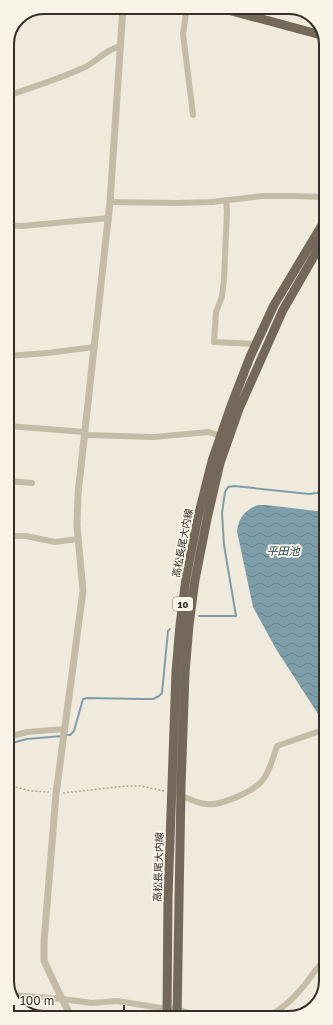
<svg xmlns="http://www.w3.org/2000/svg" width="333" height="1025" font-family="'Golos Text','Noto Sans JP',sans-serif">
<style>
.water{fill:url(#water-waves)}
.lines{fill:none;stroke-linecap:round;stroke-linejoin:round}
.stream{stroke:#7d9da8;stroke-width:2}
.path{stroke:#b1a693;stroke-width:1.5;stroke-dasharray:2 2;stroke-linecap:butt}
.minor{stroke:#c5bca8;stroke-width:6}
.tertiary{stroke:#c5bca8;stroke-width:7}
.primary{stroke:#73685a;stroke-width:9}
.labels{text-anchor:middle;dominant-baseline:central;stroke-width:4;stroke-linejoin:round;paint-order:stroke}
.shield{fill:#f7f3e7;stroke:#6e6961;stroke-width:1}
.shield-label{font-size:9px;font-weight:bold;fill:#332e27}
.street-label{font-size:10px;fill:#332e27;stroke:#f7f3e7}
.water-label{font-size:11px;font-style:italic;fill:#224250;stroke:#f7f3e7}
.rim{fill:none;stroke:#332e27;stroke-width:2}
</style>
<defs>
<pattern id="water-waves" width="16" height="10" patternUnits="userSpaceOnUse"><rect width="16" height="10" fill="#7d9da8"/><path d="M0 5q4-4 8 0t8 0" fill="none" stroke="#678089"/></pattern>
</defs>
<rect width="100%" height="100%" fill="#efeadb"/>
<!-- water -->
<path class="water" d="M258,505H266L325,512L326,721L320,717L276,649L253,607L237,531C239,517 245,510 258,505Z"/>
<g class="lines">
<!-- stream -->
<path class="stream" d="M199,616H236L224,545L222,513L225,492L228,487L234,486L309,494L317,493L321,490L325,470
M66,735H70L74,731L83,699L87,698L143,699H153L159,696L162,693L168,631L170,629
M8,744L27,739L62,736"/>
<!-- path -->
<path class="path" d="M8,785L31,791L49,792
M63,793L126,786H141L164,791"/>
<!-- minor -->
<path class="minor" d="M187,7L183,34L193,115
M256,18L257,7
M7,96C33,87 59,79 83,68C98,61 104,50 121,46
M226,200L227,211L224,279L222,297L216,312L214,342L256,344
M110,202L176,203L212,202L262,196H294L325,197
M7,225L22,226L109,218
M7,356L47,353L95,347
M8,426L85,432
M85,435L153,437L209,432L220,436
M8,481L32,483
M8,536H26L55,542L78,539
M8,737L27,732L65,729
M179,795C188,798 197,803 206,804C221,806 252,792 262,781C270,772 273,757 277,746L320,731H326
M12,995L62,999L92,1003L117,1001L161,1008L177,1009L202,1017
M268,1017C280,1010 293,999 302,988C310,979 316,967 326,959"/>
<!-- tertiary -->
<path class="tertiary" d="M72,1018L62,999L44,961V942L56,794L83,591L77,526L78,494L110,202L123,7"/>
<!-- primary -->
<path class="primary" d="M217,7L325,36
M167,1017L168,897L176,672L180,625L186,578L198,517L212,461L231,406L250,357L274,305L325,220
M177,1017L181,787L185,673L189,625L195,580L207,519L220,463L239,409L283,310L325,237"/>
</g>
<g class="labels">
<!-- shield labels -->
<rect class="shield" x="173" y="597" width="20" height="14" rx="3"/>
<g class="shield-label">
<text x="183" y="604">10</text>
</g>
<!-- street labels -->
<g class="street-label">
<text transform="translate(182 543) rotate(-79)">高松長尾大内線</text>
<text transform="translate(158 867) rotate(-88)">高松長尾大内線</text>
</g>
<!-- water labels -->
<g class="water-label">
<text x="283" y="550">平田池</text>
</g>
</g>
<!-- crop -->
<path d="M0 0H333V1025H0ZM44 14H289A30 30 0 0 1 319 44V981A30 30 0 0 1 289 1011H44A30 30 0 0 1 14 981V44A30 30 0 0 1 44 14Z" fill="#f7f3e7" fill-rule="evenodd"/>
<path class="rim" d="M44 14H289A30 30 0 0 1 319 44V981A30 30 0 0 1 289 1011H44A30 30 0 0 1 14 981V44A30 30 0 0 1 44 14Z"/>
<!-- scale -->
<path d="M14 1005v6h110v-6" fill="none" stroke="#332e27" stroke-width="2"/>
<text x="20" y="1005" font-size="12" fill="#332e27" stroke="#f7f3e7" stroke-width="3" paint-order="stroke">100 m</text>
</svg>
